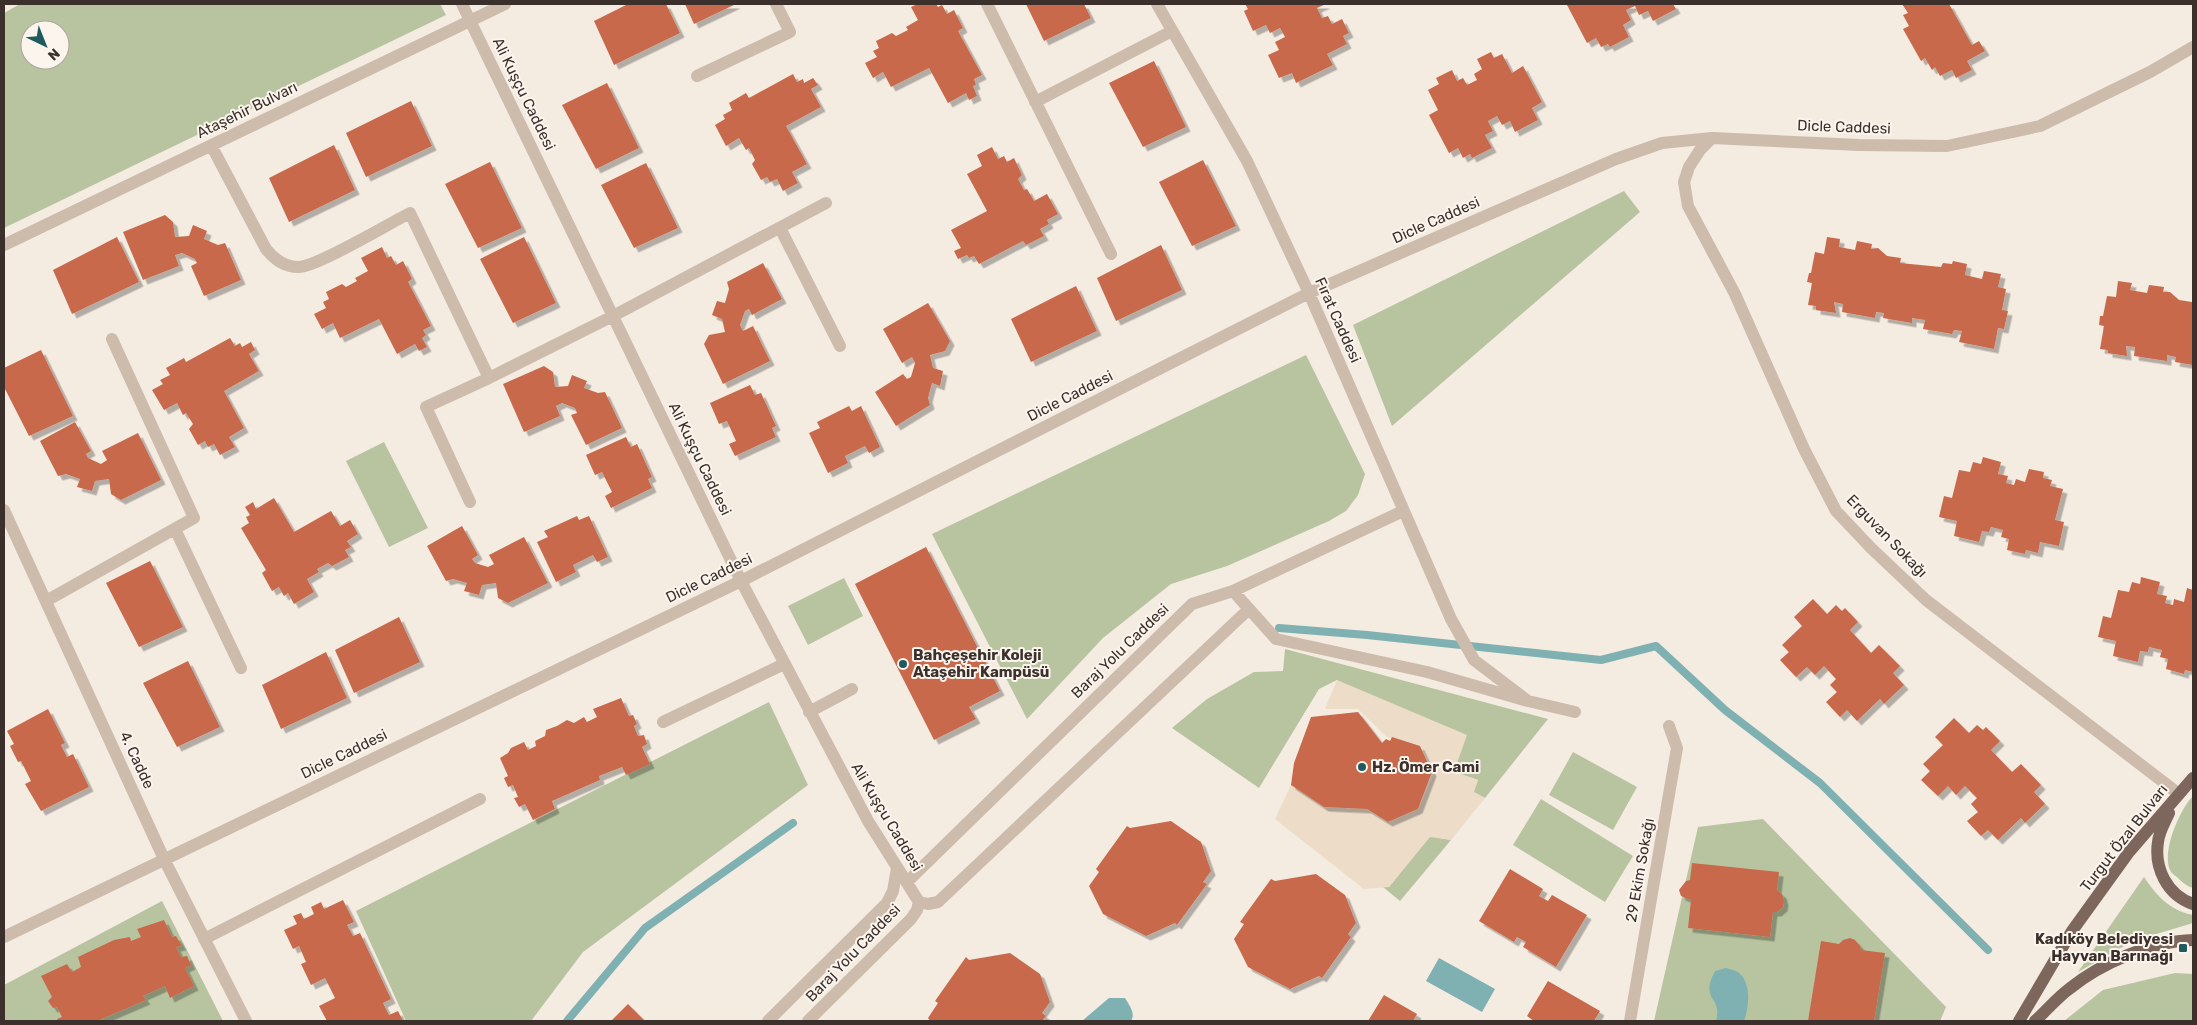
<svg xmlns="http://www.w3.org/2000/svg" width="2197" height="1025" font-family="Rubik,sans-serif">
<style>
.green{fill:#b8c4a0;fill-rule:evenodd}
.plaza{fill:#ecdcc8}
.water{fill:#7fb0b2}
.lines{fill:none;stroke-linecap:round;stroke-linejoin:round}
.stream{stroke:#7fb0b2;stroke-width:8}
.building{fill:#c8694b;filter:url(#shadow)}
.minor{stroke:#cdbbac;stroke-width:12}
.major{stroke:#7d675c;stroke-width:12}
.poi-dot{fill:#1f5a5e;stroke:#fbf5ee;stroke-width:2}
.labels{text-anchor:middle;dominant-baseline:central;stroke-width:4;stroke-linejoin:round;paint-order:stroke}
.street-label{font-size:15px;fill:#3b302b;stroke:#fbf5ee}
.poi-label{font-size:15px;font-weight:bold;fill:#3b302b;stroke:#fbf5ee;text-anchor:start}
</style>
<defs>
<filter id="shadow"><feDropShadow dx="4.5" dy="4.5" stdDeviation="0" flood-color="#0004"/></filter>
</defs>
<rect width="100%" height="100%" fill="#f4ebe1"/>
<!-- green -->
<path class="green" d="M20,4H440L446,15L4,228V13ZM30,30H60V60H30Z
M1624,191L1640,212L1392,426L1353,325Z
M1306,355L1365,474L1358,495L1346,511L1329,521L1227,566L1171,584L1103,638L1027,719L932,534Z
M384,442L428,528L389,547L346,461Z
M844,578L863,616L808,645L788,606Z
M1285,649L1548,719L1485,798L1473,792L1478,780L1454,772L1337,680L1319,689L1259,788L1172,728L1207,699L1254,672L1283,671Z
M769,702L808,785L583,952L531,1021H406L356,911Z
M1573,752L1637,787L1613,830L1549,795Z
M2193,796V888C2187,886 2185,884 2180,880C2178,877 2173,875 2171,872C2160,854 2180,809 2193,796Z
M1541,799L1633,856L1605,902L1513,845Z
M1763,819L1946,1007L1940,1021H1654L1698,827Z
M1430,836L1451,840L1400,901L1383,887H1389Z
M2144,877C2157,896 2169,910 2193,915V923L2133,941L2078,972Z
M162,901L223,1021H4V985Z
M2175,973L2193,974V1021H2064L2103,990Z"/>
<!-- plaza -->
<path class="plaza" d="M1337,680L1467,735L1454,772L1478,780L1474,792L1485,798L1451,840L1430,837L1389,887L1364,889L1275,819L1291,785L1367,809L1388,822L1418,809L1435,772L1422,748L1387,737L1358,709H1325Z"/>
<!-- water -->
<path class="water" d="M1439,958L1495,989L1482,1012L1426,981Z
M1726,968C1729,969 1735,970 1738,972C1752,983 1749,1007 1744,1021H1716C1723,995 1699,1002 1715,971Z
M1109,998H1125C1129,1005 1136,1013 1131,1021H1082Z"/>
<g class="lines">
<!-- stream -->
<path class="stream" d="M1279,628L1367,635L1601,660L1656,646L1725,710L1820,783L1988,950
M567,1021L645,928L793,823"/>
</g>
<!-- building -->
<path class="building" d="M628,4H666L680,33L614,65L594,21Z
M685,4H736L694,24Z
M918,4H936L938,7L942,5L947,14L954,10L963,28L958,31L982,75L974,79L976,85L973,86L977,96L969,100L966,93L948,103L929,68L891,87L883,72L873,78L865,63L877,57L873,51L879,48L876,41L892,33L896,36L908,30L906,27L918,20L911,7Z
M1026,4H1084L1091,18L1044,41Z
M1245,4H1326L1317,8L1322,18L1328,16L1332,24L1342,19L1349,33L1343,36L1347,44L1327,54L1333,65L1296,83L1292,73L1279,78L1268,55L1279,50L1275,42L1285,37L1280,28L1270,33L1266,25L1253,31L1244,11L1248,9Z
M1569,4H1673L1676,9L1653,21L1648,11L1639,15L1635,6L1626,10L1631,20L1623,25L1629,37L1610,47L1608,44L1601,47L1596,38L1587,43L1567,5Z
M1902,4H1949L1972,45L1979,41L1985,51L1967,61L1972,70L1956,78L1952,70L1940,76L1935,67L1932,70L1925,58L1921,61L1903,29L1909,26L1903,15L1908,13Z
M1491,52L1494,58L1502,54L1512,73L1523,66L1542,102L1532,108L1538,120L1515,132L1510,121L1502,125L1497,116L1488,121L1493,131L1485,135L1492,148L1472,158L1470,154L1463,158L1458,148L1449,153L1429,115L1438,110L1428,90L1439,84L1436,78L1452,70L1457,81L1463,78L1467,85L1477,80L1474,74L1482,69L1477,59Z
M1154,61L1186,127L1143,147L1109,83Z
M793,74L797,82L803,79L804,83L813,78L818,85L811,89L821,107L786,126L807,164L792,172L798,183L783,191L777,179L770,182L767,177L761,180L752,164L755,160L749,148L746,150L739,138L726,146L715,125L725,119L723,115L732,110L729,103L746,93L749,98Z
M607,83L639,148L596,169L562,105Z
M411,101L432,146L366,177L346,133Z
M334,145L355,190L289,222L269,178Z
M992,147L998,159L1004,156L1007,162L1014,158L1022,175L1018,179L1024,190L1027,189L1034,201L1047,194L1058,214L1047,220L1049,224L1040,229L1044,236L1026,245L1023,241L979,264L974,256L969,258L967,255L958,259L954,251L961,248L951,230L987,211L967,174L982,166L977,155Z
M1203,160L1236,226L1192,246L1159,182Z
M490,162L522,228L478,248L445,184Z
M646,163L678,228L634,248L601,185Z
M165,215L173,222L175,237L189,236L193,225L207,231L204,239L218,245L225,243L241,280L204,296L191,266L197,263L195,259L182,253L175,255L179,266L143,280L123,232Z
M117,237L139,282L72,314L53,270Z
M524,237L556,303L513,323L480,259Z
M1827,237L1840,239L1839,247L1855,250L1857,241L1872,244L1871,249L1878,248L1887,256L1901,258L1900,263L1941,267L1943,263L1952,264L1953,261L1967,264L1965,275L1982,279L1984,271L2001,274L1998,287L2006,289L2002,310L2008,311L2004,329L1998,328L1994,349L1959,342L1962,331L1954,330L1952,334L1923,329L1925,320L1912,318V323L1883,318L1884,313L1876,312L1875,318L1842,312L1843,304L1834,302L1836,313L1816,310V306L1808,305L1812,283L1807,282L1809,273H1811L1815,252L1824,254Z
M1161,245L1182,290L1116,321L1097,278Z
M382,247L387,258L391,256L396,265L403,261L412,279L408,282L431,326L423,330L426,335L422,338L427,347L419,351L415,344L397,354L379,319L340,338L333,323L322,329L314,314L326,308L323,302L329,299L326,292L342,284L346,287L357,281L355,278L368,271L361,258Z
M763,263L782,299L752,315L749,309L745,311L740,325L743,331L753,326L770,361L723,384L704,344L709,335L725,332L722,319L712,315L717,301L725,303L729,289L727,282Z
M2118,281L2132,283L2130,290L2147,293L2149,285L2164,287L2163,292H2170L2179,300L2192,302L2193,365L2175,362L2176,357L2167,355V361L2134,356L2135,347L2126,346L2127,356L2108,353V350L2100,349L2104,326L2099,325L2100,316H2103L2107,296L2116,297Z
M1076,286L1097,331L1031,362L1011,319Z
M928,303L950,341L945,351L930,355L933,368L943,371L940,386L932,383L928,398L930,405L896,426L875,392L903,374L907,379L911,377L915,363L912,357L902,363L883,329Z
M230,338L235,346L240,343L242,347L251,342L255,350L249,354L259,371L224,391L244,428L229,437L235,447L220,455L214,444L208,447L205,441L198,445L189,429L193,424L186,413L183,415L177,403L164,410L152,390L163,384L160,380L170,375L166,368L184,358L186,362Z
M41,350L73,416L29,436L4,387V368Z
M544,366L553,372L555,387L568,386L572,375L587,381L584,388L598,393L605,392L622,428L586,445L571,415L577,413L575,408L562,403L556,406L560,416L524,432L503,384Z
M750,385L755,395L761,393L776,426L772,428L776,437L735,456L729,444L736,441L727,421L719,424L710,403Z
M849,406L852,411L861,406L880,447L869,453L865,446L845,456L848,463L828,473L809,433L820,428L817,422Z
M75,422L91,451L86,454L88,458L101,464L107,460L102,451L138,433L161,480L121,500L111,494L109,479L95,481L92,491L77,487L80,479L66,474L58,476L40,441Z
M626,437L631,447L637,444L652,477L648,479L652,488L611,508L605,496L612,492L602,472L595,475L586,455Z
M1983,457L2001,462L1998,474L2008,476L2006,483L2014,485L2016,479L2025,482L2029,469L2044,472L2043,478L2052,480L2050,486L2063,489L2055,520L2064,522L2059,546L2040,542L2038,553L2026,550L2025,554L2007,550L2009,539L2001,537L2003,530L1991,527L1989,532L1982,531L1979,542L1954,536L1957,521L1939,517L1944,496L1952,498L1959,470L1970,472L1973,462L1981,464Z
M274,498L294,532L331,511L340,526L350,520L358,534L347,541L351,547L345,550L349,557L332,566L328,563L317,569L319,572L307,579L314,592L294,604L288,593L284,596L279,587L272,591L262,573L266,570L241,528L249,523L246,517L250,515L245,507L253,502L256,509Z
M577,516L579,520L589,516L608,557L597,562L593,555L573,565L576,572L556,582L537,542L548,537L544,531Z
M462,526L478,555L472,559L475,563L488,567L494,564L489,555L524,537L548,583L508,603L498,598L496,583L482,585L479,595L464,591L467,583L453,579L446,581L427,546Z
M926,547L1000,691L969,707L976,719L934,740L855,584Z
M150,561L183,627L139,647L106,583Z
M2141,577L2160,582L2157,594L2167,596L2165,603L2173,605L2174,599L2184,602L2187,588L2193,590V672L2185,670L2184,674L2166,669L2168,659L2160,657L2162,650L2149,647L2148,652L2140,651L2138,662L2113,656L2116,641L2098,637L2103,616L2111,618L2118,590L2129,592L2132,582L2140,584Z
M1813,599L1827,614L1836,605L1842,611L1845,608L1858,622L1850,630L1871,653L1879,645L1900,666L1893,673L1904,685L1884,704L1880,699L1857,721L1847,710L1840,717L1826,702L1837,692L1830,685L1836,679L1824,666L1815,675L1807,667L1796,677L1780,660L1789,652L1782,645L1802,626L1794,617Z
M399,617L420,662L354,693L335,650Z
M326,652L347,698L281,729L262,685Z
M188,661L220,727L177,747L143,683Z
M621,698L629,716L633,715L637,724L634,726L638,736L644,735L647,744L642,747L650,764L626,775L622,767L599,776L600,780L552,801L555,809L533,820L525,804L519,807L514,798L518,797L513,785L508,787L504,778L508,776L500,758L508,753L511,748L524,742L528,750L536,746L535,741L545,736L546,730L557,726L578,767L557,726L567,720L574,723L584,717L587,722L597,717L593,709Z
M48,709L65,743L61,745L67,757L73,754L89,787L41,811L25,784L31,781L21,761L18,762L10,746L14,744L7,731Z
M1358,712L1382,743L1386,739L1390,741L1392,737L1420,746L1432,772L1418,809L1388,822L1367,809L1324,807L1291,785L1294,763L1311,717Z
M1954,718L1969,733L1977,725L1983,730L1986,727L2000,741L1991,750L2012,772L2021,764L2041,785L2034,792L2045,804L2025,823L2021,818L1998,840L1988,830L1981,836L1967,821L1978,812L1971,804L1977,798L1965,786L1956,795L1948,786L1938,796L1921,780L1930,771L1923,764L1943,745L1935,737Z
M1171,821L1201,842L1211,871L1203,882L1207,884L1177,925L1175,923L1146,936L1103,914L1089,886L1099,872L1096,869L1127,826L1130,828Z
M1692,863L1779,872L1777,890L1782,894L1784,901L1783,907L1777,912H1773L1770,937L1688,928L1691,900L1681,896L1679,890L1686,881L1690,880Z
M1510,869L1543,889L1539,896L1548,901L1552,895L1587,915L1556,967L1523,947L1526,942L1517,937L1514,942L1479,921Z
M1316,874L1345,895L1356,923L1348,934L1351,937L1322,978L1319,976L1290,989L1248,967L1234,939L1244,924L1240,922L1271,879L1275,881Z
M343,900L354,922L347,925L353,936L360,933L391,999L383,1003L389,1015L398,1011L403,1021H327L319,1006L335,998L325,978L311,985L301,964L306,962L299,946L293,949L284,930L297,924L293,916L301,913L304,919L314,914L311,907L321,902L324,909Z
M164,920L172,937L176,936L182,946L176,947L181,957L187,956L191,965L185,968L194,986L170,998L165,986L143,996L146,1000L97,1021H58L57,1019L62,1017L57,1007L53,1008L48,1001L52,997L41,976L67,964L72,972L81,967L78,957L114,940L130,937L131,941L141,937L137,929Z
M1850,938L1855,940L1860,946L1861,950L1885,953L1874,1021H1808L1821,941L1839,944L1843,940Z
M1010,953L1040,974L1050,1002L1042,1013L1046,1016L1042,1021H930L928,1018L938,1003L935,1001L966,957L969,960Z
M1548,981L1600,1011L1594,1021H1534L1527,1016Z
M1384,995L1417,1014L1413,1021H1368Z
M628,1004L645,1021H611Z"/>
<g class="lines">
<!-- minor -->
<path class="minor" d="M462,4L741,581L868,821L919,902
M987,4L1111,254
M1157,4L1247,161L1309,293L1451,619L1474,660L1528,701
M697,76L790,32L776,4
M1035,102L1172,31
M1712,138L1700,150L1689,167L1684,182L1688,206L1735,294L1804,449L1836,511L1871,548L1926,600L2179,794
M211,145L266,249C274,259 284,267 298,267C315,268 390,223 410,213L489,378L613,316L826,203
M780,228L840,346
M4,245L505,4
M470,502L426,407L489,378
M4,510L164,859L246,1021
M175,529L241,668
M1233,591L1276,639L1427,672L1528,701L1575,712
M46,601L194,518L112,339
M809,712L852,689
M663,722L784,664
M907,882L1192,604L1233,591L1403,511
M919,902L928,904L938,902L1249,609
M4,937L741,581L1309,293L1616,159L1662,143L1712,138L1859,145L1947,146L2040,126L2150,72L2193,47
M204,939L480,799
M768,1021L887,903L893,891L897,868
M808,1021L911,919L917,910L919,902
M1630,1021L1677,748L1669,726"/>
<!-- major -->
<path class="major" d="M2169,813C2165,822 2159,832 2158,842C2154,868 2167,895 2193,904
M2019,1021L2072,931L2129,852L2193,778
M2035,1021C2046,1011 2057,998 2069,989C2101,963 2152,941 2193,940"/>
</g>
<!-- markers -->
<g class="poi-dot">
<circle cx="903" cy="664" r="5"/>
<circle cx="1362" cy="767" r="5"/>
<rect x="2178" y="943" width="10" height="10" rx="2.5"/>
</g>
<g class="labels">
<!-- street labels -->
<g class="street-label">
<text transform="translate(524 94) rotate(64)">Ali Kuşçu Caddesi</text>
<text transform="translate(247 110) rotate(-26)">Ataşehir Bulvarı</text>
<text transform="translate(1844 127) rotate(2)">Dicle Caddesi</text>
<text transform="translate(1436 220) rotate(-24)">Dicle Caddesi</text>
<text transform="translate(1338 320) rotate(66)">Fırat Caddesi</text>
<text transform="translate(1070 396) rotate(-27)">Dicle Caddesi</text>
<text transform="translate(700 459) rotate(64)">Ali Kuşçu Caddesi</text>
<text transform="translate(1887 536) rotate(46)">Erguvan Sokağı</text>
<text transform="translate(709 578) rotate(-26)">Dicle Caddesi</text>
<text transform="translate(1120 651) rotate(-44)">Baraj Yolu Caddesi</text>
<text transform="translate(344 754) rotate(-26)">Dicle Caddesi</text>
<text transform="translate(137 760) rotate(65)">4. Cadde</text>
<text transform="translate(887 817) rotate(59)">Ali Kuşçu Caddesi</text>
<text transform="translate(2124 838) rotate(-52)">Turgut Özal Bulvarı</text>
<text transform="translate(1640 870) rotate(-80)">29 Ekim Sokağı</text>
<text transform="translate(853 953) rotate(-46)">Baraj Yolu Caddesi</text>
</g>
<!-- poi labels -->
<g class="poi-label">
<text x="913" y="655">Bahçeşehir Koleji<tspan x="913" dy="17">Ataşehir Kampüsü</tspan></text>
<text x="1372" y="767">Hz. Ömer Cami</text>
<text x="2173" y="939" text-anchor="end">Kadıköy Belediyesi<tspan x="2173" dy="17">Hayvan Barınağı</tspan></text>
</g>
</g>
<!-- border -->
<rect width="2197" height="1025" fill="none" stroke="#3b302b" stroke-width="10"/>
<!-- north arrow -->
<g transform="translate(45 45) rotate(137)"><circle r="24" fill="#fbf5ee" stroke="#aea6a0"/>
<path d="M0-4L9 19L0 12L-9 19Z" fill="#1f5a5e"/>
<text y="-8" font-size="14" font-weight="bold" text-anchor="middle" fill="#3b302b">N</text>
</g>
</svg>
